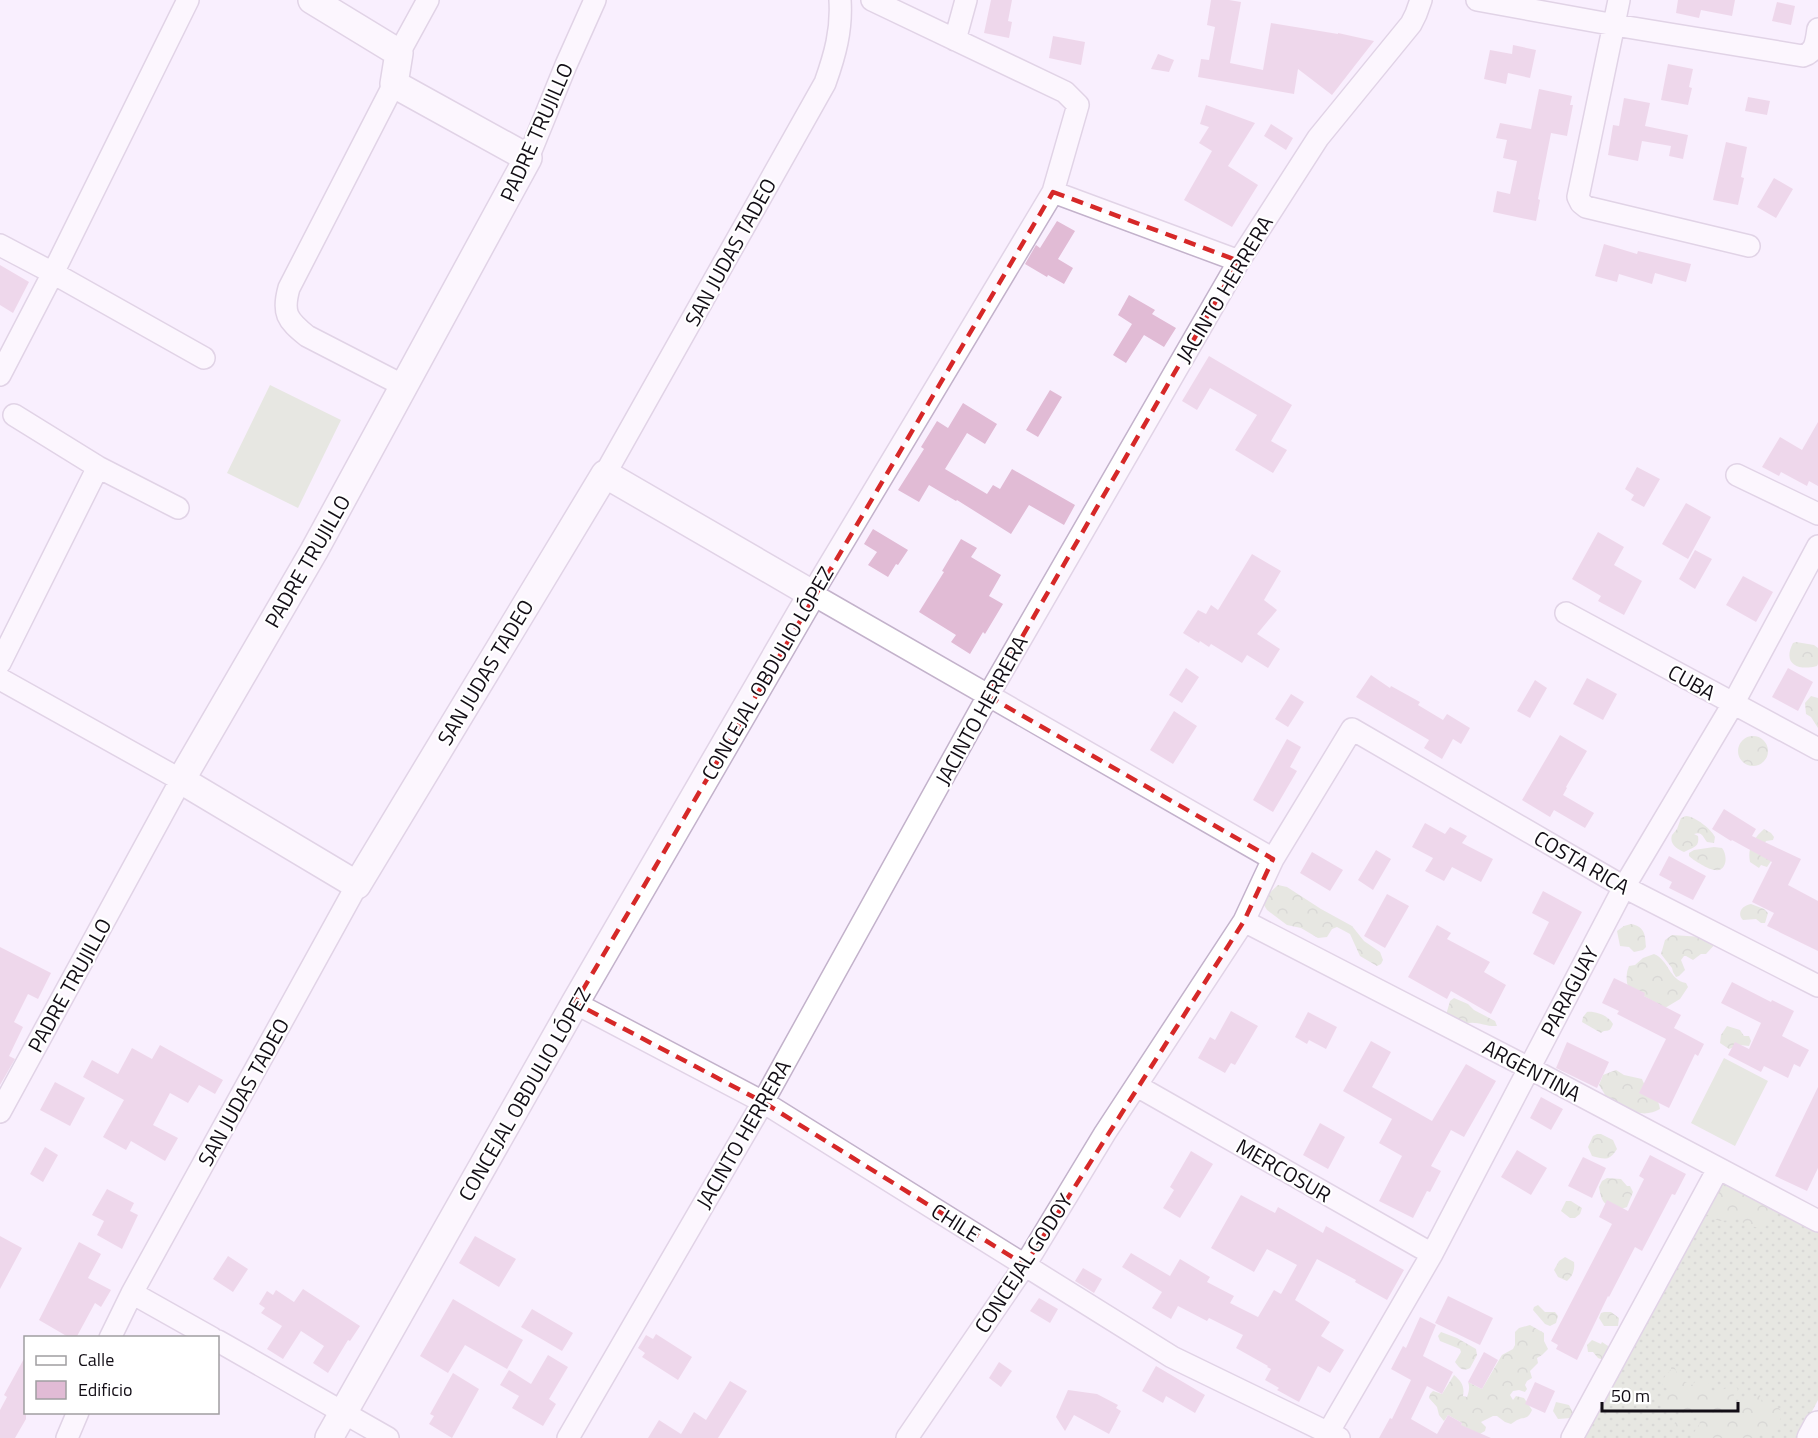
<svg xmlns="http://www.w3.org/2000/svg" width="1818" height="1438" font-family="'Titillium Web',sans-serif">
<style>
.grass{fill:url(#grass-dots)}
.forest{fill:url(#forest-crowns)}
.pitch{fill:#d0dec2}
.building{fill:#e1bbd5}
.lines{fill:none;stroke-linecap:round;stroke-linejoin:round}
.minor-casing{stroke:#c3b2cb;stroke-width:24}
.tertiary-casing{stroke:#c3b2cb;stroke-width:30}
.minor{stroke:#fff;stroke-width:21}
.tertiary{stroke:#fff;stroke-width:27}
.marked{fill:none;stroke:#d62828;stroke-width:4.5;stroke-dasharray:12 8;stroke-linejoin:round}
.labels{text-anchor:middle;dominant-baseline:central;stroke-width:4.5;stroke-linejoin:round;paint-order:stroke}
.street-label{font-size:21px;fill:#120d15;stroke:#fff}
</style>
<defs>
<pattern id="grass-dots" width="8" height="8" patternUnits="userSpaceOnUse" patternTransform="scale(1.5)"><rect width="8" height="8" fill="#d0dec2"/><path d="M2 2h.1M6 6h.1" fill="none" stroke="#b2bda6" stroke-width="1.8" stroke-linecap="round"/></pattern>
<pattern id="forest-crowns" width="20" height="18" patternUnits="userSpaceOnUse" patternTransform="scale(1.5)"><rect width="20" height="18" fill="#d0dec2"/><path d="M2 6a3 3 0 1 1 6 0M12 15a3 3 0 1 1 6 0" fill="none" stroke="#b2bda6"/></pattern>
</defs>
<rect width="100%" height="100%" fill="#f9effe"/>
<!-- grass -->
<path class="grass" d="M1720,1178L1818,1229V1400L1798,1438H1583Z"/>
<!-- forest -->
<path class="forest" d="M1796,642L1814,645L1818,648V664L1817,666C1798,671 1782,664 1793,643Z
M1811,696L1818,698V728L1811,717L1806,714L1805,703Z
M1738 751a15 15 0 1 1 30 0a15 15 0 1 1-30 0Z
M1686,816C1696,817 1711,829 1715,837L1714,843L1707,842C1703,837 1702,831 1694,834L1698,836C1700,848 1692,847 1684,852C1677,849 1669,844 1672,835L1677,829L1681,818Z
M1764,829L1771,833L1774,837L1773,840L1766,841L1765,843L1771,861L1767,867L1761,865L1759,868L1750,862C1747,848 1754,838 1764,829Z
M1714,847L1722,848C1728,855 1727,872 1715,870C1709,870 1693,860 1689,856V853L1694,850Z
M1278,885L1287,887L1321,909L1352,926L1364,941L1380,952L1383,960L1381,964L1377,966L1360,956L1350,934L1337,927L1332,929L1327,937L1318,938L1301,928L1287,925L1267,910L1262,902L1264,898Z
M1751,904L1764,909L1768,913L1765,923H1761L1756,919L1743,920C1736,913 1743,905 1751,904Z
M1631,924C1645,927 1645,934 1646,947L1643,950L1634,952L1629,947L1620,946L1617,931L1624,926Z
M1672,935L1702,937L1717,942L1706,954H1701L1693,960L1686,956H1684L1681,960L1685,970L1679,976L1676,977L1673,972L1672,968L1661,954L1665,940Z
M1654,954C1669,960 1669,980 1686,983L1688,987L1680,999L1665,1008L1628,987C1626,980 1626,973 1629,966L1635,965L1643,958Z
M1454,998L1468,1004L1474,1010L1495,1021L1497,1026C1484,1027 1473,1018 1461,1026L1446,1015L1450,1001Z
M1587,1012C1596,1011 1609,1016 1613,1024C1609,1035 1606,1028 1601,1033L1582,1022L1583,1017Z
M1727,1026L1740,1030L1744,1036H1749L1751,1041L1749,1046L1740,1045L1729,1049L1720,1043L1721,1035Z
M1616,1070L1624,1075L1642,1079C1646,1091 1659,1096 1660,1109C1653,1113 1644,1115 1637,1112L1632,1116L1609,1101L1599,1085L1603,1075Z
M1597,1134H1601L1613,1140L1617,1149C1609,1162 1604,1159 1592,1156L1588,1147L1593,1136Z
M1607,1178L1621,1179L1627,1186H1630L1633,1192L1627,1207L1621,1209C1605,1205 1602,1205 1599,1187L1602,1181Z
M1735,1185C1749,1193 1771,1198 1773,1216L1764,1228C1756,1228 1750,1226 1742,1222V1219L1738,1216L1734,1220L1719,1221L1702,1212L1708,1198C1718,1195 1724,1186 1735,1185Z
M1566,1201H1571L1582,1208L1580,1214L1575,1218H1570L1561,1211Z
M1565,1257L1574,1262C1575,1269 1573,1276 1567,1281L1558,1277L1554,1270L1559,1261Z
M1538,1305L1545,1312H1555L1558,1316L1556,1323L1550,1326L1545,1324L1533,1310L1534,1307Z
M1604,1312H1611L1619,1318L1618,1326H1604L1599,1318L1601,1313Z
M1530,1325L1544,1333V1341L1548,1349L1542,1355L1537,1358L1538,1363L1530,1371L1532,1378L1527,1381L1525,1385L1527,1389L1525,1392L1519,1390L1513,1391L1510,1395L1513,1400L1516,1396L1524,1398L1532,1410C1527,1421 1524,1416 1517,1420C1515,1421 1513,1423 1511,1424L1505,1422L1497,1416H1493L1481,1422L1486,1427L1485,1431L1478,1435L1454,1438L1462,1423L1448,1415L1444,1421L1439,1415L1437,1407L1429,1398L1430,1394L1433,1391L1442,1394L1454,1375C1461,1381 1465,1386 1463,1396L1467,1397C1469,1391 1470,1387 1468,1382L1482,1389L1502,1355L1513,1349L1515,1345V1332L1519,1328Z
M1441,1332L1457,1338L1476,1349L1477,1355L1470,1368C1463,1372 1459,1368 1455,1362L1461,1352L1460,1349L1440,1341L1438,1336Z
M1592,1340L1601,1344L1602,1342L1611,1348L1606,1361L1598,1358L1593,1352H1588L1587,1345Z
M1671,1365L1674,1366C1678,1376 1681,1381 1692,1385L1695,1382L1697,1376L1704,1381L1711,1377L1713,1379L1704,1389C1712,1394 1721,1392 1729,1386H1734L1738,1389L1730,1401L1735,1405L1748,1398L1760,1395L1762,1403L1773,1404L1780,1409C1782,1420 1778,1430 1768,1436L1760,1430L1754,1438H1700L1693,1434L1700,1423L1697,1417H1692L1688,1423L1679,1427L1673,1425L1681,1415L1679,1410L1663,1407L1661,1402L1668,1395L1669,1390L1663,1386C1661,1379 1666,1375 1671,1370Z
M1556,1402L1569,1405L1573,1413L1571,1418L1558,1419L1553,1411Z"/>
<!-- pitch -->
<path class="pitch" d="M270,385L341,420L298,508L227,473Z
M1724,1058L1768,1081L1735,1146L1691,1123Z"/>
<!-- building -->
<path class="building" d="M991,0H1012L1008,21L1012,22L1009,38L984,33Z
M1211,0H1229L1241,2L1230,63L1263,70L1271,23L1338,34V33L1374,41L1332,95L1298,69L1294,94L1198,77L1201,59L1209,60L1215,27L1207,25Z
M1678,0H1735L1732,16L1701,10L1699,18L1676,13Z
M1777,2L1795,6L1791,25L1772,21Z
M1053,36L1085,42L1081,65L1049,58Z
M1513,45L1536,50L1530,78L1508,73L1506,84L1484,79L1490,50L1512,54Z
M1158,54L1174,60L1169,72L1151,69Z
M1668,64L1693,69L1689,87L1692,88L1688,105L1661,100Z
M1539,89L1572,96L1570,105H1573L1567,136L1551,133L1538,199L1540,200L1536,221L1493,212L1497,191L1510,194L1517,161L1503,158L1507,140L1496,138L1500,123L1531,129Z
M1748,97L1770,101L1767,115L1745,111Z
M1624,98L1650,103L1645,126L1688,135L1683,159L1669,156L1671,146L1642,141L1638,161L1608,155L1613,125L1619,126Z
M1206,105L1255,123L1228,166L1258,185L1232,227L1184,200L1212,151L1199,143L1209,127L1200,124Z
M1271,124L1293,138L1286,150L1264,136Z
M1726,142L1747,147L1741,177L1744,178L1738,205L1713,200Z
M1774,178L1793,189L1776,218L1757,207Z
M1057,221L1075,231L1058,259L1073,268L1064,284L1048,275L1047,277L1025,264L1036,245L1040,248Z
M1604,244L1637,254L1638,251L1691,264L1686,282L1655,273L1652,284L1619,274L1617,282L1595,276Z
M0,265L29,282L13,313L0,305Z
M1129,295L1155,310L1152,314L1176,328L1164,347L1144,335L1126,363L1113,355L1132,324L1118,315Z
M1209,356L1292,405L1271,441L1287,450L1273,473L1235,450L1257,415L1210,388L1197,410L1182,401Z
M1050,390L1062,397L1038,437L1026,430Z
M963,403L997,424L985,444L967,433L945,469L987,494L993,485L1000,489L1012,469L1075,505L1064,525L1029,505L1011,534L957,500L956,501L929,485L919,502L898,490L924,449L921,447L937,421L948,428Z
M1818,422V486L1809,481L1807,486L1781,472L1779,476L1762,467L1780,437L1802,450Z
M1637,467L1660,479L1644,507L1631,500L1634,495L1625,489Z
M1686,503L1711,517L1688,559L1662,544Z
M873,529L908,550L898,565L896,564L888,577L868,565L877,552L864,544Z
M1598,532L1624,547L1614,565L1642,581L1624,615L1598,601L1601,596L1572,579Z
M961,539L977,548L971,557L1001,575L989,596L1003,604L985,634L983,632L970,654L951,642L956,635L919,612L944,572L942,571Z
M1695,550L1712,559L1695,589L1679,579Z
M1252,554L1281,571L1264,600L1277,610L1257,634L1280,649L1268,668L1247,655L1242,663L1211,644L1209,647L1200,641L1199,643L1183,633L1198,610L1206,614L1211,605L1218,610Z
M1743,576L1773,592L1756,622L1726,605Z
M1186,668L1199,677L1182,703L1169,695Z
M1788,668L1813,682L1798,711L1772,697Z
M1371,675L1390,688L1391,686L1420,702L1418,705L1443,720L1447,714L1470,728L1461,744L1453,739L1442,759L1424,748L1429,740L1356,697Z
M1587,678L1617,694L1603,720L1573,704Z
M1535,680L1547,688L1530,718L1517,711Z
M1291,694L1304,702L1288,727L1275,719Z
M1174,711L1197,726L1173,764L1150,750Z
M1560,735L1587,751L1566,787L1567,788L1563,795L1594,813L1585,828L1554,810L1550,817L1522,800Z
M1287,739L1301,747L1290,767L1297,771L1273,812L1253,800Z
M1724,809L1756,829L1752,836L1801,859L1788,885L1818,901V951L1767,926L1774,913L1752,902L1772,862L1732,840L1731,841L1712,829Z
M1425,823L1445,834L1450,827L1467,836L1462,843L1493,859L1481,882L1452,867L1444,881L1425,871L1433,858L1412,847Z
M1376,850L1391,859L1373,890L1358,880Z
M1312,852L1343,870L1330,891L1300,873Z
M1669,856L1706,876L1693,900L1669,888L1672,882L1659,875Z
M1543,891L1582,912L1554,965L1533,954L1549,922L1532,913Z
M1387,894L1409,906L1385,948L1364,936Z
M1437,925L1451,933L1447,939L1490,962L1484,972L1506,985L1491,1014L1451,991L1447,999L1408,977Z
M0,947L51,973L38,999L28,994L14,1022L23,1027L9,1056L15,1059L0,1085Z
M1614,978L1645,993L1644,996L1681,1015L1674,1028L1704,1044L1698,1056L1695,1054L1669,1108L1639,1093L1666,1039L1617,1014L1619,1011L1602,1003Z
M1732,982L1771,1002L1772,1000L1794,1011L1782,1036L1809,1050L1800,1067L1794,1064L1788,1078L1764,1066L1761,1072L1728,1055L1735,1042L1749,1049L1761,1023L1721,1003Z
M1231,1011L1258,1026L1235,1065L1231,1063L1225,1073L1198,1058L1210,1037L1215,1040Z
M1308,1012L1337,1027L1326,1049L1309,1040L1307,1044L1295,1037Z
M1371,1041L1391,1052L1372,1087L1432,1121L1466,1064L1496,1081L1464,1137L1451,1130L1431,1166L1441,1171L1430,1192L1427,1191L1413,1218L1379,1201L1402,1156L1379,1143L1392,1119L1343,1091Z
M1567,1042L1609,1062L1597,1088L1556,1068Z
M160,1045L223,1080L215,1094L199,1085L188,1103L170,1093L153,1125L178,1138L165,1161L131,1141L126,1150L103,1137L124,1100L83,1077L92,1060L118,1074L132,1048L152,1059Z
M55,1082L85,1098L70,1126L40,1110Z
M1818,1087V1168L1807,1191L1775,1176Z
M1541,1097L1563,1109L1551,1130L1530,1118Z
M1320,1123L1345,1137L1328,1169L1303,1155Z
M45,1147L58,1155L43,1182L30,1174Z
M1517,1150L1547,1168L1531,1195L1501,1177Z
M1191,1151L1213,1164L1180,1218L1163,1208L1174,1190L1170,1187Z
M1650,1155L1686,1174L1675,1195L1672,1194L1642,1251L1635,1247L1609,1297L1608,1296L1577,1360L1556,1349L1558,1345L1551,1341L1612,1224L1599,1217L1607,1200L1628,1211L1644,1179L1639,1176Z
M1583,1157L1606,1168L1592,1198L1568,1186Z
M107,1189L134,1203L130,1211L138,1215L122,1249L97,1235L104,1221L92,1215Z
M1241,1195L1275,1213L1278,1207L1323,1233L1326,1226L1404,1270L1387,1300L1355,1282L1356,1280L1317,1259L1295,1300L1330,1322L1321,1336L1344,1350L1330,1373L1318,1366L1299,1402L1277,1390L1279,1388L1265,1380L1271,1369L1267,1367L1268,1366L1236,1348L1243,1335L1209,1318L1207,1321L1178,1306L1171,1319L1152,1308L1162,1292L1122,1267L1131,1253L1170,1276L1180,1259L1210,1277L1207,1282L1234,1296L1230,1303L1258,1317L1274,1290L1281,1294L1297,1265L1267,1249L1254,1272L1211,1248Z
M0,1236L22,1248L0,1289Z
M475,1236L516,1259L499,1287L459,1263Z
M79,1242L101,1254L88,1278L111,1290L101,1307L95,1303L76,1338H70L39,1320Z
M228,1256L248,1269L233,1292L213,1279Z
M1083,1268L1102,1279L1094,1293L1075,1281Z
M303,1289L360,1326L350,1341L348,1340L328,1373L313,1363L324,1346L301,1331L283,1359L267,1349L282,1326L261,1313L265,1308L259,1304L267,1291L273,1295L276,1290L294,1302Z
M1448,1296L1493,1318L1480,1345L1435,1323Z
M1039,1298L1058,1309L1050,1323L1030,1311Z
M453,1299L523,1340L507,1369L465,1345L448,1373L420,1356Z
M532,1309L573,1333L562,1351L521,1327Z
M1420,1317L1436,1325L1423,1356L1453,1372L1442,1394L1427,1386L1411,1419L1437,1434L1448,1415L1462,1423L1461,1425L1491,1438H1379L1390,1418L1392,1419L1411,1380L1391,1369L1403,1346L1406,1348Z
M656,1334L692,1357L678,1380L642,1357L645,1353L638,1348L646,1335L653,1339Z
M1484,1352L1498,1360L1482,1389L1468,1382Z
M26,1355V1419L15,1438H0V1410L7,1397L4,1395Z
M548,1355L568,1367L549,1399L556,1404L543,1426L512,1408L519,1396L500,1385L509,1370L531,1384Z
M999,1362L1012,1371L1001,1387L989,1378Z
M1156,1366L1205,1395L1195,1413L1166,1396L1163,1403L1142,1391Z
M453,1373L479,1389L452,1438L429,1424L434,1416L430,1414Z
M730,1381L747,1391L718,1438H648L659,1420L681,1434L694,1412L706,1420Z
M1535,1382L1555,1391L1545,1413L1525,1404Z
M1068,1390L1097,1394L1118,1405L1116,1408L1121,1411L1109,1434L1074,1415L1065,1431L1056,1417Z"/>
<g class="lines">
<!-- minor casing -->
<g class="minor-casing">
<path id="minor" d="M872,0L1065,92L1078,105L1053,192L812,594L1273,859
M1477,0L1615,25L1803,56C1816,52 1816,41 1818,29
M1619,0L1578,197L1581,203L1586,207L1749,246
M955,40L966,0
M399,53L428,0
M394,84L289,288C282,313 287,320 307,336L404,386
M528,158L566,65L595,0
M1053,192L1239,261
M0,245L53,273L204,358
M0,375L53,273L188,0
M14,415L98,467L178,508
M605,474L825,83C835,55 842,30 840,0
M1737,475L1818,514
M1566,613L1818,749
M0,663L98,467
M0,679L181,780L0,1112
M1244,921L1529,1068L1818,1221
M575,1003L763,1102L1172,1357L1339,1438
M1137,1086L1432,1254
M132,1293L212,1338
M110,1338L132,1293L357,885
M218,1341L388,1438
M67,1438L78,1412
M568,1438L763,1102L988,696L1239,261L1318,138L1411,24L1416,14L1421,0
M907,1438L1025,1265L1105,1133L1244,921L1273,859L1352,729L1624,887L1818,986
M1325,1438L1432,1254L1624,887L1733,704L1818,546
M1572,1438L1718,1169"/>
</g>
<!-- tertiary casing -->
<g class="tertiary-casing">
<path id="tertiary" d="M312,0L399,53L394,84L528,158L314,551L181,780L357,885L605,474L812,594L575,1003L329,1438
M1811,1438L1818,1425"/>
</g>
<!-- minor -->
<use href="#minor" class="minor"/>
<!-- tertiary -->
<use href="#tertiary" class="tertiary"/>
</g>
<!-- marked area -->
<path d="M0 0H1818V1438H0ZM1053,192L1239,261L988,696L1273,859L1244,921L1025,1265L763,1102L575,1003Z" fill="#f9effe" fill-opacity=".55" fill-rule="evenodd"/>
<path class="marked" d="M1053,192L1239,261L988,696L1273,859L1244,921L1025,1265L763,1102L575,1003Z"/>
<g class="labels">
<!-- street labels -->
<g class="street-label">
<text transform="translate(536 132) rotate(-66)">PADRE TRUJILLO</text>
<text transform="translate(730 252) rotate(-61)">SAN JUDAS TADEO</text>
<text transform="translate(1224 289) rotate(-59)">JACINTO HERRERA</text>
<text transform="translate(307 561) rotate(-60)">PADRE TRUJILLO</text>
<text transform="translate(485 672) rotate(-59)">SAN JUDAS TADEO</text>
<text transform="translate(767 673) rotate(-60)">CONCEJAL OBDULIO LÓPEZ</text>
<text transform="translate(1692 682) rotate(29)">CUBA</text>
<text transform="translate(981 710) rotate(-61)">JACINTO HERRERA</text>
<text transform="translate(1582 862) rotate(30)">COSTA RICA</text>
<text transform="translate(69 985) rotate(-61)">PADRE TRUJILLO</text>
<text transform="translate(1569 991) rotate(-62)">PARAGUAY</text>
<text transform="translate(1532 1070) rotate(28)">ARGENTINA</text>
<text transform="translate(243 1092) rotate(-61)">SAN JUDAS TADEO</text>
<text transform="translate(524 1094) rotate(-60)">CONCEJAL OBDULIO LÓPEZ</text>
<text transform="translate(743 1134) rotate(-60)">JACINTO HERRERA</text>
<text transform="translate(1284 1170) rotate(30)">MERCOSUR</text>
<text transform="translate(956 1222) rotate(32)">CHILE</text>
<text transform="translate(1023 1263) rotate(-57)">CONCEJAL GODOY</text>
</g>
</g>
<!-- legend -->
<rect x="24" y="1336" width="195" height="78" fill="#ffffff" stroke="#a09ea1" stroke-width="1.5"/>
<rect x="36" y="1356" width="30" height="9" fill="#ffffff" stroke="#a09ea1" stroke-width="1.5"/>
<text x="78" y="1366" font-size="18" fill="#120d15">Calle</text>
<rect x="36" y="1381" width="30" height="18" fill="#e1bbd5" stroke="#a09ea1" stroke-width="1.5"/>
<text x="78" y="1396" font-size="18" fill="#120d15">Edificio</text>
<!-- scale -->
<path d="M1602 1402v9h136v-9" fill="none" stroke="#120d15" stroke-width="3"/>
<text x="1611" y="1402" font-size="18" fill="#120d15" stroke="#ffffff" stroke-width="4.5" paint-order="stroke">50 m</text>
</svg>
